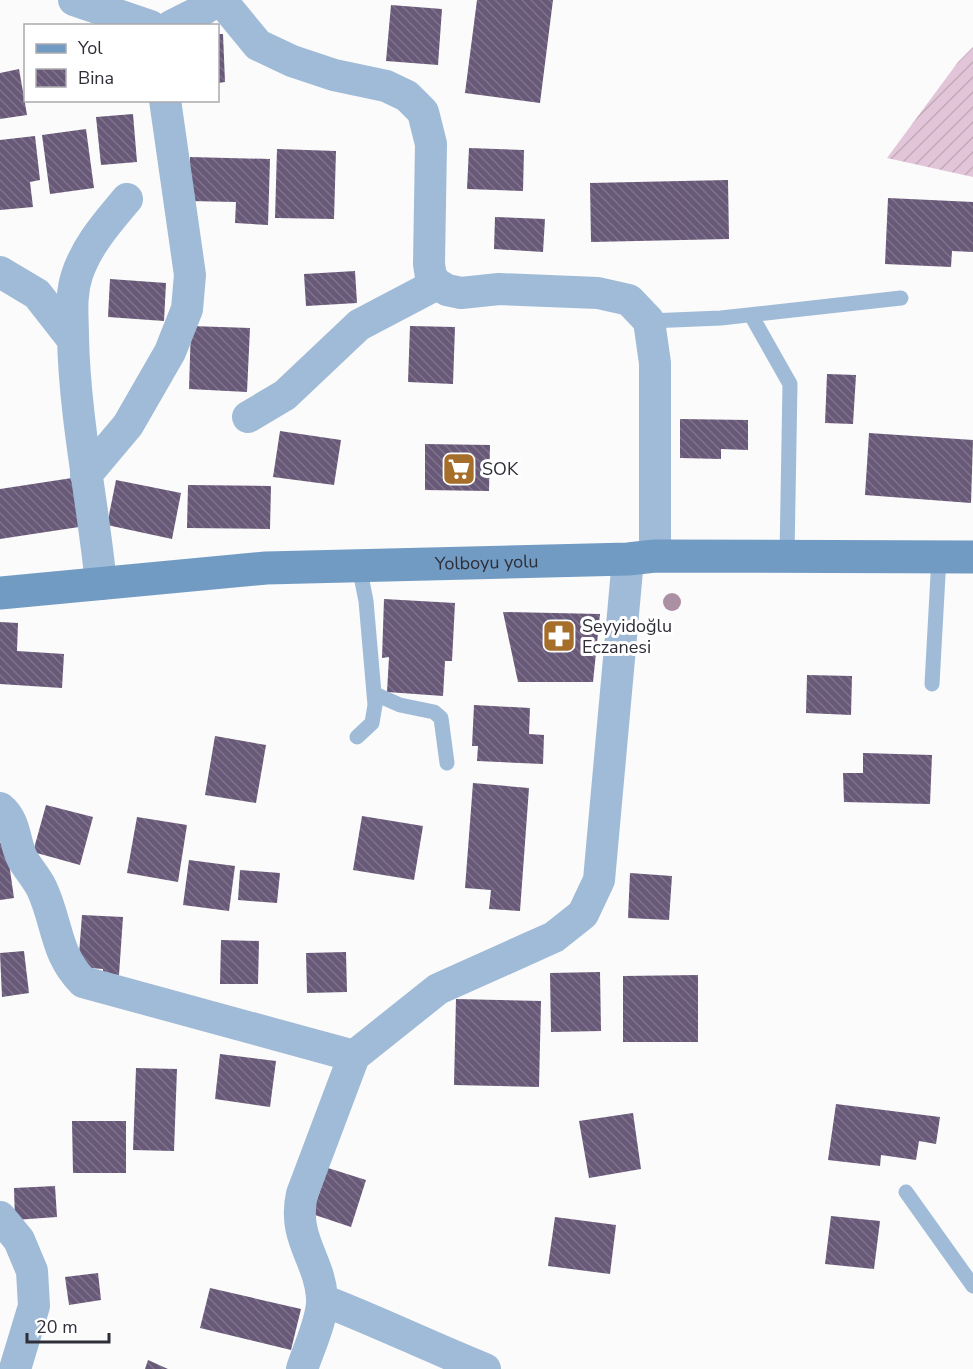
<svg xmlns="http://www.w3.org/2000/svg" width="973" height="1369" font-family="'Nunito Sans',sans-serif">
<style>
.garden{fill:url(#garden-furrows)}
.building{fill:url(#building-back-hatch)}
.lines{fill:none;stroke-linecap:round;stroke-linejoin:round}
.lane{stroke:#a0bbd7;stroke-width:15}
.street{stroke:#a0bbd7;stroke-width:32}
.secondary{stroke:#729bc4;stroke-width:33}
.tree{fill:#aa90a2}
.labels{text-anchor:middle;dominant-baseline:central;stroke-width:6;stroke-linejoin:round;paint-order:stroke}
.poi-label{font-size:18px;fill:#2d2e38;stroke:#fff;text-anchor:start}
.street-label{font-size:18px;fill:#2d2e38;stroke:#fff}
</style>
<defs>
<pattern id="garden-furrows" width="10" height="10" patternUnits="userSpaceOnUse" patternTransform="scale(1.5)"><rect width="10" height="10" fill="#e2c5d8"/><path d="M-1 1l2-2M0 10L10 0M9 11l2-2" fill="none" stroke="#c2aaba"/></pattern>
<pattern id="building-back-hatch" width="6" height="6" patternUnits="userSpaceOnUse" patternTransform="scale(1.5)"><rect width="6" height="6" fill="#695978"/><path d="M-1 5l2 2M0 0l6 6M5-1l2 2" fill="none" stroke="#7f738b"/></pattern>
</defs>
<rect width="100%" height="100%" fill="#fbfbfb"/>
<!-- garden -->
<path class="garden" d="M973,47V177L887,158L958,62Z"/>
<!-- building -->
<path class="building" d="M477,0H553L540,103L465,93Z
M391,5L442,9L438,65L386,61Z
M218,34H223L225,82L218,83Z
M19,69L27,115L0,119V73Z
M133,114L137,162L101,165L96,117Z
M86,129L94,188L50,194L42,135Z
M35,136L40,180L30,182L33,207L0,210V140Z
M469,148L524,150L523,191L467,189Z
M277,149L336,151L334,219L275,218Z
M190,157L270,159L268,225L235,223L236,202L189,201Z
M728,180L729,239L591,242L590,183Z
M888,198L973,202V252L952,251L951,267L885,264Z
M495,217L545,219L543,252L494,249Z
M355,271L357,303L306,306L304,274Z
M110,279L166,283L164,321L108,317Z
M191,326L250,328L247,392L189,389Z
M410,326L455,327L453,384L408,382Z
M827,374L856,375L853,424L825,423Z
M680,419L748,420V450L721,449V459L680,458Z
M280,431L341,440L334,485L273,477Z
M869,433L973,440L971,503L865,495Z
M425,444L490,445L489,491L425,490Z
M72,478L79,527L0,539V489Z
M116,480L181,493L172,539L107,525Z
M188,485L271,486L270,529L187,528Z
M384,599L455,603L452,661H445L443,696L387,692L389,657L382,658Z
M503,612L600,614L593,682H518Z
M0,622L18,623L17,651L64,654L62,688L0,684Z
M807,675L852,676L851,715L806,713Z
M474,705L530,708L529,734L544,735L543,764L477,761L478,746H472Z
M215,736L266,745L256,803L205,795Z
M863,753L932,755L930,804L844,802L843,773H863Z
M473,783L529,788L520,911L489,909L491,890L465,888Z
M46,805L93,817L80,865L33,852Z
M362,816L423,826L414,880L353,870Z
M137,817L187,825L178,882L127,873Z
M6,842L14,898L0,900V843Z
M189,860L235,866L229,911L183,905Z
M240,870L280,873L277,903L238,900Z
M630,873L672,876L669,920L628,918Z
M82,915L123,917L119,975L103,974V969L78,967Z
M221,940L259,941L258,984H220Z
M24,951L29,993L2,997L0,953Z
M346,952L347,992L307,993L306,953Z
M600,972L601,1031L551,1032L550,973Z
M698,975V1042H623V976Z
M456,999L541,1001L539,1087L454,1085Z
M220,1054L276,1061L270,1107L215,1099Z
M136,1068L177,1069L174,1151L133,1150Z
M836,1104L940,1117L936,1144L919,1141L916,1160L881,1155L880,1166L828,1160Z
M633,1113L641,1169L589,1178L579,1121Z
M72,1121H126V1173H73Z
M328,1168L366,1180L351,1227L312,1214Z
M55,1186L57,1217L15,1220L14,1188Z
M831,1216L880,1221L874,1269L825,1264Z
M555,1217L616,1225L610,1274L548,1266Z
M98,1273L101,1300L69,1305L65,1277Z
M210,1288L301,1309L291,1350L200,1328Z
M148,1360L168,1369H145Z"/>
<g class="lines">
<!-- lane -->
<path class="lane" d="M751,315L790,384L787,556
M649,321L721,318L901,298
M932,684L939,557
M375,694L400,705L434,712L441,718L447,763
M357,737L372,723L375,705L366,601L359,566
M906,1192L973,1286"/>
<!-- street -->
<path class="street" d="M74,0L150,26
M221,0L258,45L292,61L334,75L386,86L407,96L423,112L431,144L429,264L431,277L437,284L447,290L461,293L499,289L598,293L629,300L649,321L655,363V556
M171,26L201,11L217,0
M0,272L37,294L73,340
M248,417L285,395L359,325L437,284
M86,475L128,425L170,352L187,309L190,275L165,100
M101,584C93,502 75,421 73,338C73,317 70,296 77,275C87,245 107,223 127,199
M0,808C16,821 14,841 22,858C28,869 37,878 42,889C58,924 55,954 83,982L354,1056
M0,1217L19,1240L32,1271L34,1306L15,1369
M322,1300C377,1321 430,1347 485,1369
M302,1369C308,1350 324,1317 322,1297C319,1258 292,1238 302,1194L354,1056L438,989L554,937L583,914L599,880L628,559"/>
<!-- secondary -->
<path class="secondary" id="s1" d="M0,593L266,568L628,559L655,556L973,557"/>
</g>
<!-- trees -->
<circle class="tree" cx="672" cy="602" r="9"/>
<!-- icons -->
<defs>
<g id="supermarket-square" transform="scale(1.725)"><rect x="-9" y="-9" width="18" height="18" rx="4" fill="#a66e2b" stroke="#fff"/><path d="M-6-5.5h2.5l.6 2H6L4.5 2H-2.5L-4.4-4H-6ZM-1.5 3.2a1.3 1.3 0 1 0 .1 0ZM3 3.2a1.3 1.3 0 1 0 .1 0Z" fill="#fff"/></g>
<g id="pharmacy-square" transform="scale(1.725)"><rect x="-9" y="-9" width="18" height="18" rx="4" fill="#a66e2b" stroke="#fff"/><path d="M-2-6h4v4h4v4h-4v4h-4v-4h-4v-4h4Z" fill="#fff"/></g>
</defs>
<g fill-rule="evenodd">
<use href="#supermarket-square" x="459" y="469"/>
<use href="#pharmacy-square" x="559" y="636"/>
</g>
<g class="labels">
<!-- poi labels -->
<g class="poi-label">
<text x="482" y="469">SOK</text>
<text x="582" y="626">Seyyidoğlu<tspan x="582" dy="21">Eczanesi</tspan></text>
</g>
<!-- street labels -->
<g class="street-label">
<text stroke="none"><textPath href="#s1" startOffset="488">Yolboyu yolu</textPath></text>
</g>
</g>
<!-- legend -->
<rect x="24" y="24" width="195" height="78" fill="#ffffff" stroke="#ababaf" stroke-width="1.5"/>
<rect x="36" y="44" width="30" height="9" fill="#729bc4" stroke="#ababaf" stroke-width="1.5"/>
<text x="78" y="54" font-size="18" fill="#2d2e38">Yol</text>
<rect x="36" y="69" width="30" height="18" fill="url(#building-back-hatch)" stroke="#ababaf" stroke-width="1.5"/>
<text x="78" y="84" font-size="18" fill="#2d2e38">Bina</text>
<!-- scale -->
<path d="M27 1333v9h82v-9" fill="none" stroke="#2d2e38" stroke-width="3"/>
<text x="36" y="1333" font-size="18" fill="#2d2e38" stroke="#ffffff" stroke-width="4.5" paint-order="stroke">20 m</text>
</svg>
